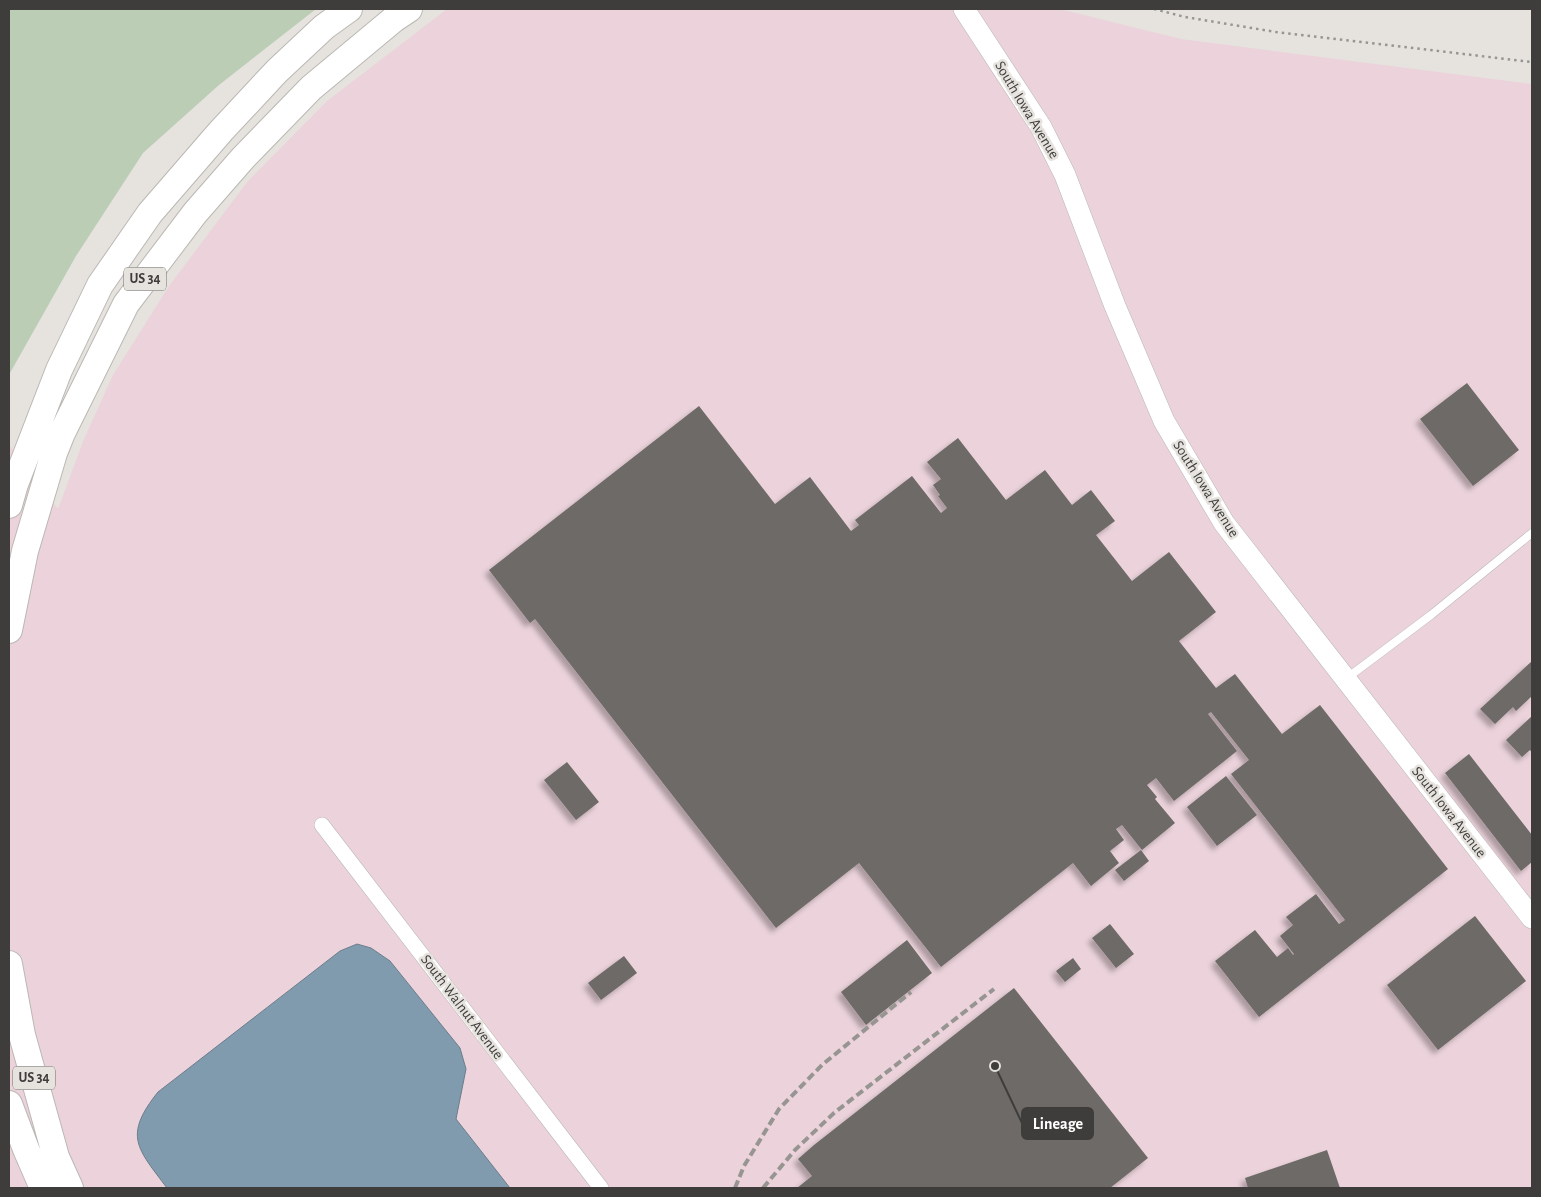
<svg xmlns="http://www.w3.org/2000/svg" width="1541" height="1197" font-family="'Alegreya Sans',sans-serif">
<style>
.industrial{fill:#ebd2db}
.green{fill:#bccdb5}
.water{fill:#809aae;stroke:#6c7e8c}
.building{fill:#6e6b67;filter:url(#shadow)}
.lines{fill:none;stroke-linecap:round;stroke-linejoin:round}
.lane-casing{stroke:#bbb8b4;stroke-width:9}
.street-casing{stroke:#bbb8b4;stroke-width:16}
.secondary-casing{stroke:#bbb8b4;stroke-width:22}
.highway-casing{stroke:#bbb8b4;stroke-width:28}
.path{stroke:#979592;stroke-width:2.5;stroke-dasharray:2.5 4;stroke-linecap:butt}
.lane{stroke:#fff;stroke-width:8}
.street{stroke:#fff;stroke-width:15}
.secondary{stroke:#fff;stroke-width:21}
.highway{stroke:#fff;stroke-width:26}
.rail{stroke:#979592;stroke-width:4;stroke-dasharray:8 4;stroke-linecap:butt}
.labels{text-anchor:middle;dominant-baseline:central;stroke-width:5;stroke-linejoin:round;paint-order:stroke}
.shield{fill:#e6e3df;stroke:#706f6c;stroke-width:1}
.shield-label{font-size:14px;font-weight:bold;fill:#3e3d3b}
.street-label{font-size:15px;fill:#3e3d3b;stroke:#e6e3df}
.leader{fill:none;stroke:#3e3d3b;stroke-width:2}
.callout-dot{fill:#3e3d3b;stroke:#e6e3df;stroke-width:2}
.callout{fill:#3e3d3b;stroke:#3e3d3b;stroke-width:2}
.callout-label{font-size:16px;text-anchor:middle;font-weight:bold;fill:#fff}
</style>
<defs>
<filter id="shadow"><feDropShadow dx="-4.5" dy="4.5" stdDeviation="2.5" flood-color="#0004"/></filter>
</defs>
<rect width="100%" height="100%" fill="#e6e3df"/>
<!-- industrial -->
<path class="industrial" d="M447,9H1060L1181,39L1532,84V1188H9V445L58,509L84,439L113,375L169,286L248,181L327,101Z"/>
<!-- green -->
<path class="green" d="M9,9H316L219,85L143,153L76,256L10,373Z"/>
<!-- water -->
<path class="water" d="M357,944L371,948L390,961L460,1048L466,1069L456,1119L510,1188H167C137,1148 123,1136 158,1092L340,951Z"/>
<!-- building -->
<path class="building" d="M1467,383L1519,450L1473,486L1420,419Z
M699,406L775,504L810,477L851,531L859,525L855,520L912,476L941,513L947,508L938,496L940,495L933,485L941,479L927,462L958,438L1006,500L1045,470L1072,505L1091,490L1115,521L1096,535L1132,581L1169,552L1216,612L1179,641L1216,688L1235,674L1282,734L1320,705L1448,869L1259,1017L1215,961L1255,930L1277,957L1288,948L1293,955L1294,954L1280,936L1293,925L1286,917L1316,894L1339,924L1345,920L1231,774L1249,760L1211,712L1208,714L1237,751L1174,801L1156,778L1147,785L1157,797L1155,799L1175,823L1142,850L1122,825L1116,829L1124,840L1110,851L1119,863L1091,886L1073,863L941,967L859,863L776,928L535,619L530,623L489,570Z
M1532,661V696L1516,711L1513,707L1495,724L1480,709Z
M1532,716V753L1530,750L1522,757L1506,740Z
M1469,754L1532,835V862L1521,871L1445,773Z
M567,762L599,802L576,820L544,780Z
M1226,776L1257,815L1217,846L1187,807Z
M1141,850L1149,861L1124,881L1115,870Z
M1475,916L1526,981L1438,1050L1387,985Z
M1110,924L1134,954L1116,968L1092,938Z
M907,940L932,973L866,1025L841,992Z
M624,956L637,973L601,1000L588,983Z
M1073,958L1081,969L1065,982L1056,971Z
M1014,988L1148,1158L1110,1188H797L812,1176L798,1159L814,1145Z
M1327,1150L1340,1188H1248L1245,1178Z"/>
<g class="lines">
<!-- lane casing -->
<g class="lane-casing">
<path id="lane" d="M1347,678L1431,615L1532,533"/>
</g>
<!-- street casing -->
<g class="street-casing">
<path id="street" d="M322,825L601,1188"/>
</g>
<!-- secondary casing -->
<g class="secondary-casing">
<path id="secondary" d="M964,9L1041,127L1065,175L1115,306L1164,421L1224,523L1532,918"/>
</g>
<!-- highway casing -->
<g class="highway-casing">
<path id="highway" d="M9,505L15,484L59,370L100,285L150,213L221,131L277,71L324,27L349,9
M9,630L25,551L54,453L62,433L126,304L195,213L243,158L311,88L394,19L409,9
M9,964L22,1035L56,1157L70,1188
M9,1104L26,1149L43,1188"/>
</g>
<!-- path -->
<path class="path" d="M1154,9L1185,17L1276,32L1532,62"/>
<!-- lane -->
<use href="#lane" class="lane"/>
<!-- street -->
<use href="#street" class="street"/>
<!-- secondary -->
<use href="#secondary" class="secondary"/>
<!-- highway -->
<use href="#highway" class="highway"/>
<!-- rail -->
<path class="rail" d="M735,1188L744,1166L779,1109L822,1065L911,992
M763,1188L795,1150L834,1113L994,989"/>
</g>
<g class="labels">
<!-- shield labels -->
<g class="shield">
<rect x="124" y="267.5" width="42" height="23" rx="4"/>
<rect x="13" y="1066.5" width="42" height="23" rx="4"/>
</g>
<g class="shield-label">
<text x="145" y="279">US 34</text>
<text x="34" y="1078">US 34</text>
</g>
<!-- street labels -->
<g class="street-label">
<text transform="translate(1027 110) rotate(59)">South Iowa Avenue</text>
<text transform="translate(1206 489) rotate(58)">South Iowa Avenue</text>
<text transform="translate(1449 812) rotate(52)">South Iowa Avenue</text>
<text transform="translate(462 1007) rotate(53)">South Walnut Avenue</text>
</g>
</g>
<!-- callouts -->
<path class="leader" d="M995 1066L1022 1123"/>
<circle class="callout-dot" cx="995" cy="1066" r="5"/>
<rect class="callout" x="1022" y="1108" width="71" height="31" rx="5"/>
<g class="callout-label">
<text x="1058" y="1129">Lineage</text>
</g>
<!-- border -->
<rect width="1541" height="1197" fill="none" stroke="#3e3d3b" stroke-width="20"/>
</svg>
